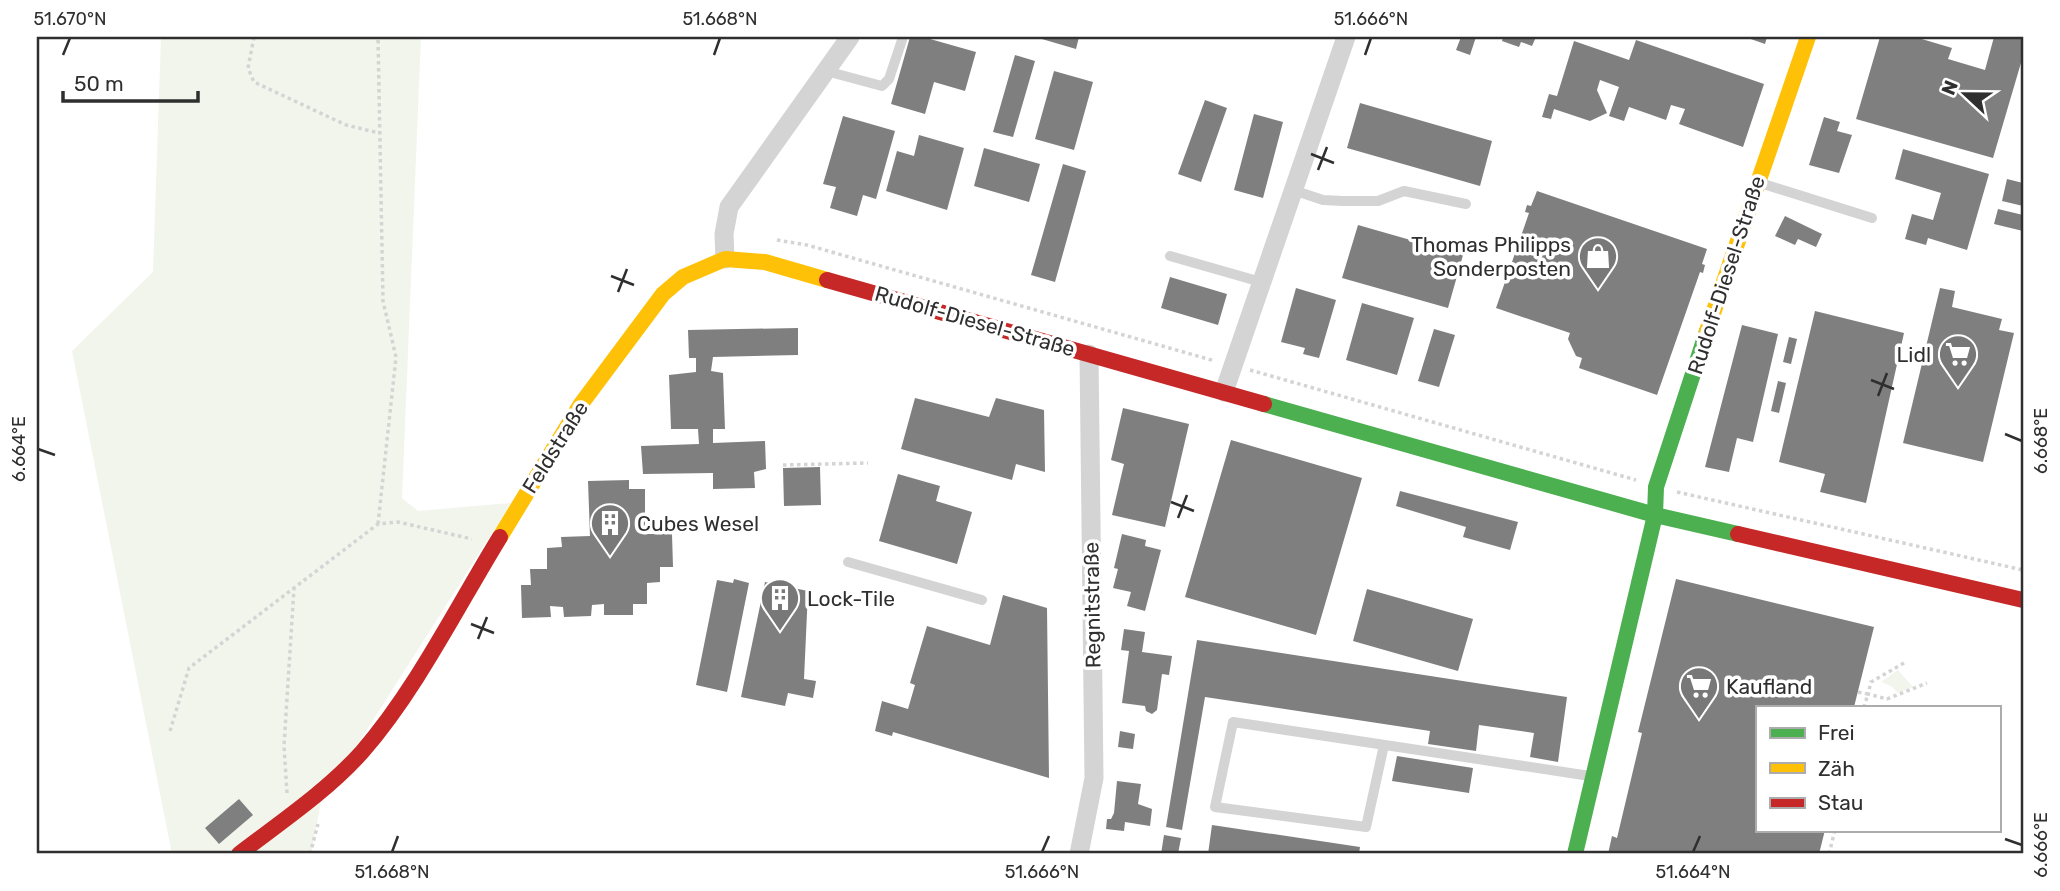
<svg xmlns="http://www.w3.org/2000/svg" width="2060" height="891" font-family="Rubik,sans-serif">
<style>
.green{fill:#f2f5ec}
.building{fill:#7f7f7f}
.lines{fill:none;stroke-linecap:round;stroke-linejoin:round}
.path{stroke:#d4d4d4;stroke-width:3.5;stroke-dasharray:3.5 3.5;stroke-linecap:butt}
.lane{stroke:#d4d4d4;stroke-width:10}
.street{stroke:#d4d4d4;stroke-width:19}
.fast{stroke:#4caf50;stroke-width:16}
.slow{stroke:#ffc107;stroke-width:16}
.jam{stroke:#c62828;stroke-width:16}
.ticks{fill:none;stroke:#2f2f2f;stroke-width:2.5}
.labels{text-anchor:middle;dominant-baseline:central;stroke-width:7;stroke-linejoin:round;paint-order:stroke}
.poi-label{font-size:21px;fill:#2f2f2f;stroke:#fff;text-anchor:start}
.street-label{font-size:21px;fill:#2f2f2f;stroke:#fff}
.neatline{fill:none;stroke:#2f2f2f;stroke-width:2.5}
.ticks-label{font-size:18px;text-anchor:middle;fill:#2f2f2f}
</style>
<rect width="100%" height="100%" fill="#fff"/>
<!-- green -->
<path class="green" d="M161,37H421L402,498L418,511L511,503L321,802L311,854H172L72,351L153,272Z
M1898,670L1913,687L1898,693L1891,686L1881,682Z"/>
<!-- building -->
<path class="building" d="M910,37H923L976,52L965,91L934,82L925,114L891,104Z
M1035,37H1079L1076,49Z
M1461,37H1476L1470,55L1456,50Z
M1503,37H1536L1532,46L1521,42L1519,47L1502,41Z
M1745,37H1767L1765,44Z
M1880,37H1915L1952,48L1948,59L1985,70L1994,37H2023V56L1993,158L1856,119Z
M1636,40L1764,84L1743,147L1679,124L1685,109L1671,105L1666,120L1629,107L1624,121L1609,116L1619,87L1600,80L1597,90L1607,113L1590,121L1554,109L1551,119L1542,117L1549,94L1557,96L1574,41L1629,60Z
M1015,55L1035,61L1013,137L993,132Z
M1054,71L1093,82L1074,150L1035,139Z
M1205,100L1227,108L1201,182L1178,174Z
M1360,103L1492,141L1480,186L1347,148Z
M1254,114L1283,122L1263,198L1234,190Z
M843,116L895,131L876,199L863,195L857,216L830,208L836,187L823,184Z
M1824,117L1840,122L1837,131L1852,135L1839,173L1809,165Z
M919,135L964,148L947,210L886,191L897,151L914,156Z
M984,148L1040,164L1029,202L974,186Z
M1903,149L1989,174L1967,250L1928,238L1926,245L1905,239L1912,214L1933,220L1941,193L1895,179Z
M1063,164L1086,171L1055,282L1031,275Z
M2007,179L2023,183V206L2002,201Z
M1537,191L1707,249L1702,264L1705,265L1703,273L1700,272L1657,395L1579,368L1582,358L1576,356L1568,339L1570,333L1496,308L1529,213L1525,212L1527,205L1531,206Z
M1998,209L2023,215V231L1994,224Z
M1785,216L1822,234L1816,247L1798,239L1795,245L1775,236Z
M1358,225L1463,255L1448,308L1342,278Z
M1170,277L1227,294L1218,325L1161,308Z
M1296,288L1336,300L1319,358L1303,354L1305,348L1281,342Z
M1940,288L1955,291L1952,307L2002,319L1999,330L2014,333L1983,462L1903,443Z
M1362,303L1414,318L1397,375L1346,360Z
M1815,311L1904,333L1866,503L1820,492L1825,474L1779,462Z
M1742,325L1778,334L1753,442L1737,438L1729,472L1705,467Z
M798,328V355L713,357L711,371L723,373L725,429H713V443L765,441L766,469L754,472L755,488L713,489V473L643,474L641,446L699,444L698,429H671L669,375L696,372V358H689L688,330Z
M1434,329L1455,335L1439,387L1418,381Z
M1789,337L1797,339L1791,364L1783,362Z
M1778,381L1786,383L1779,413L1771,411Z
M915,398L989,417L996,398L1044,410L1045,472L1016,464L1012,480L901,449Z
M1123,408L1189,424L1165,527L1112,515L1124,464L1111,460Z
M1231,440L1362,478L1316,635L1185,597Z
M820,467L821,505L784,506L783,468Z
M898,474L940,486L936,501L972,512L957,564L879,541Z
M629,480V489H645V534H672L673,567H660V582L647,583V604H633V615H604V604L592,605L591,616L564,617L563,607L550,606L551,617L522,618L521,585H531L530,569H547V548L562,547L561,537L590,536L588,481Z
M1400,491L1518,522L1510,550L1463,537L1466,527L1396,506Z
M1122,534L1146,540L1145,546L1161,550L1145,611L1127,606L1131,592L1113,588L1118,569L1114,568Z
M734,579L749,583L727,692L696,685L717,580L733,583Z
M1676,579L1874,627L1854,707H1757V830H1825L1819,854H1608L1612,836L1617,838L1642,733L1638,732Z
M765,582L808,591L804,679L816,681L813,698L788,693L785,706L741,697Z
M1367,589L1473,619L1458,671L1353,641Z
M1003,595L1047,608L1049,778L893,732L892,736L875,731L882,701L908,709L915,685L910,683L927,626L990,645Z
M1124,629L1145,632L1142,652L1172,656L1169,675L1162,674L1157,710L1152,714L1146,711L1145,706L1122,703L1129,651L1121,650Z
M1197,640L1567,697L1558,762L1530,757L1534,733L1479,725L1476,751L1428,744L1430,731L1205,697L1182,830L1166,827Z
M1120,731L1135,734L1133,749L1118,747Z
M1397,756L1473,768L1469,793L1392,781Z
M1117,781L1141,784L1138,804L1152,809L1150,826L1125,822L1124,831L1106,829L1107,819H1111L1114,813Z
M239,799L253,815L219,844L205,828Z
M1212,825L1360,847L1359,854H1208Z
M1164,835L1181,838L1178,854H1161Z"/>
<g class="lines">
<!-- path -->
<path class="path" d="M254,37L248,68L254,82L346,125L379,133
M777,240L807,245L1215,361
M1250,370L1636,480
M783,465L868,463
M1677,492L2023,570
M378,524L396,357L383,301L378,37
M1904,663L1871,682L1868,694L1887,699L1927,683
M1858,692L1868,694L1864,707
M170,731L189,668L378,524L398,522L472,539
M287,793L284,746L294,588
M310,854L318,824
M1829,854L1835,830"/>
<!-- lane -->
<path class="lane" d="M826,71L882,86L889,79L903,37
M1757,182L1872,218
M1293,190L1323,200L1343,201H1378L1404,191L1466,204
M1170,256L1261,282
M848,562L982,600
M1384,745L1366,827L1215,807L1233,722L1590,776"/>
<!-- street -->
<path class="street" d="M725,259L724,234L729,207L850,37
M1224,392L1346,37
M1079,854L1094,778L1089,354"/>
<!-- fast -->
<path class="fast" d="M1264,404L1655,515L1738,534
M1575,854L1655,515L1656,487L1707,331"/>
<!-- slow -->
<path class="slow" d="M1707,331L1808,37
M500,537L581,404L663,294L683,277L725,259L765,262L827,280"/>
<!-- jam -->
<path class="jam" d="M827,280L1264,404
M1738,534L2023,600
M239,854C281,822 327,791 362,752C416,690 457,607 500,537"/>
</g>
<!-- ticks -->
<path class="ticks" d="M63,55L70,38M714,55L720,38M1365,55L1371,38M1311,154L1334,163M1318,170L1327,147M611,276L634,285M618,292L627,269M1871,380L1894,389M1878,396L1887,373M2005,434L2022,441M38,449L55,455M1171,502L1194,511M1178,518L1187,495M471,624L494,633M478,639L487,617M2005,839L2022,845M392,852L398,836M1042,852L1049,836M1693,852L1700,836"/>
<!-- icons -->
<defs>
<g id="shop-pin" transform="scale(2.0125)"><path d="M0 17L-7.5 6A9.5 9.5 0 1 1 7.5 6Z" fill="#787878" stroke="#fff"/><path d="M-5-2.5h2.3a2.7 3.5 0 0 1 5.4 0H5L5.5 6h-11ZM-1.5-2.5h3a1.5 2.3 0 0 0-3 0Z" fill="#fff"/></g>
<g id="supermarket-pin" transform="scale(2.0125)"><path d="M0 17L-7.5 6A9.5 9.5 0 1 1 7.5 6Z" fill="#787878" stroke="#fff"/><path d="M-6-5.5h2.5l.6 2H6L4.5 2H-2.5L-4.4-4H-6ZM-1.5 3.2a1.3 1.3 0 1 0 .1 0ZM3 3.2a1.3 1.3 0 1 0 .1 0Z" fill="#fff"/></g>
<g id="building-pin" transform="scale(2.0125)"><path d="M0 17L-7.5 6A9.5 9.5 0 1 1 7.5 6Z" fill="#787878" stroke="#fff"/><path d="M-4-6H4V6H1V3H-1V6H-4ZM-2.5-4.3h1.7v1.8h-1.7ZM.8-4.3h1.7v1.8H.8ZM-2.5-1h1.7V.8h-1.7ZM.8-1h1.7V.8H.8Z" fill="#fff"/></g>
</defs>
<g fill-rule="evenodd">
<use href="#shop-pin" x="1598" y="256"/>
<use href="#supermarket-pin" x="1958" y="354"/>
<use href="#building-pin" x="610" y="523"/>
<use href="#building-pin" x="780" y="598"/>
<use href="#supermarket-pin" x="1699" y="686"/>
</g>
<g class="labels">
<!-- poi labels -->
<g class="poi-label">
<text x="1571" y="244" text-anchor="end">Thomas Philipps<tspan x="1571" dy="24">Sonderposten</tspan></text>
<text x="1931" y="354" text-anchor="end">Lidl</text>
<text x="637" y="523">Cubes Wesel</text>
<text x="807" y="598">Lock-Tile</text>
<text x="1726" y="686">Kaufland</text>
</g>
<!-- street labels -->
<g class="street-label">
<text transform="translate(1726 275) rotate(-72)">Rudolf-Diesel-Straße</text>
<text transform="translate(975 321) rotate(16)">Rudolf-Diesel-Straße</text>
<text transform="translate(555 447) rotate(-58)">Feldstraße</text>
<text transform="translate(1092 605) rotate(-91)">Regnitstraße</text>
</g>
</g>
<!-- border -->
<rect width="2060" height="891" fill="none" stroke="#ffffff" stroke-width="77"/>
<!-- legend -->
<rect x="1756" y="706" width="245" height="126" fill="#ffffff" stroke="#acacac" stroke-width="2"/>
<rect x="1770" y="728" width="35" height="10" fill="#4caf50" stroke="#acacac" stroke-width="2"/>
<text x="1818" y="740" font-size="21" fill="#2f2f2f">Frei</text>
<rect x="1770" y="763" width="35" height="10" fill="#ffc107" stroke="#acacac" stroke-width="2"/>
<text x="1818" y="776" font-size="21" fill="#2f2f2f">Zäh</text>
<rect x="1770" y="798" width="35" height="10" fill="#c62828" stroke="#acacac" stroke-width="2"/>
<text x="1818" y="810" font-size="21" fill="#2f2f2f">Stau</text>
<!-- north arrow -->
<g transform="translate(1965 94) rotate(292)" stroke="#ffffff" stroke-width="5" paint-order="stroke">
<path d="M0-5L12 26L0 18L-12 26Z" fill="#2f2f2f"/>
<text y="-10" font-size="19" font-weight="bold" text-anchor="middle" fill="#2f2f2f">N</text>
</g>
<!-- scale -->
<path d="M63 91v10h135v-10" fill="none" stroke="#2f2f2f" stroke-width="3.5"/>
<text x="74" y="91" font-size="21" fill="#2f2f2f" stroke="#ffffff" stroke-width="5" paint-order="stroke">50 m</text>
<rect x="38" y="38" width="1984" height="814" class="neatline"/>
<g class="ticks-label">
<text x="70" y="25">51.670°N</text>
<text x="720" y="25">51.668°N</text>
<text x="1371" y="25">51.666°N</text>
<text transform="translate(2041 441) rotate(-90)" y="6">6.668°E</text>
<text transform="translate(19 449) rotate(-90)" y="6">6.664°E</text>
<text transform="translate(2041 845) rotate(-90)" y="6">6.666°E</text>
<text x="392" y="878">51.668°N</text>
<text x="1042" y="878">51.666°N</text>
<text x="1693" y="878">51.664°N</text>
</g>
</svg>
